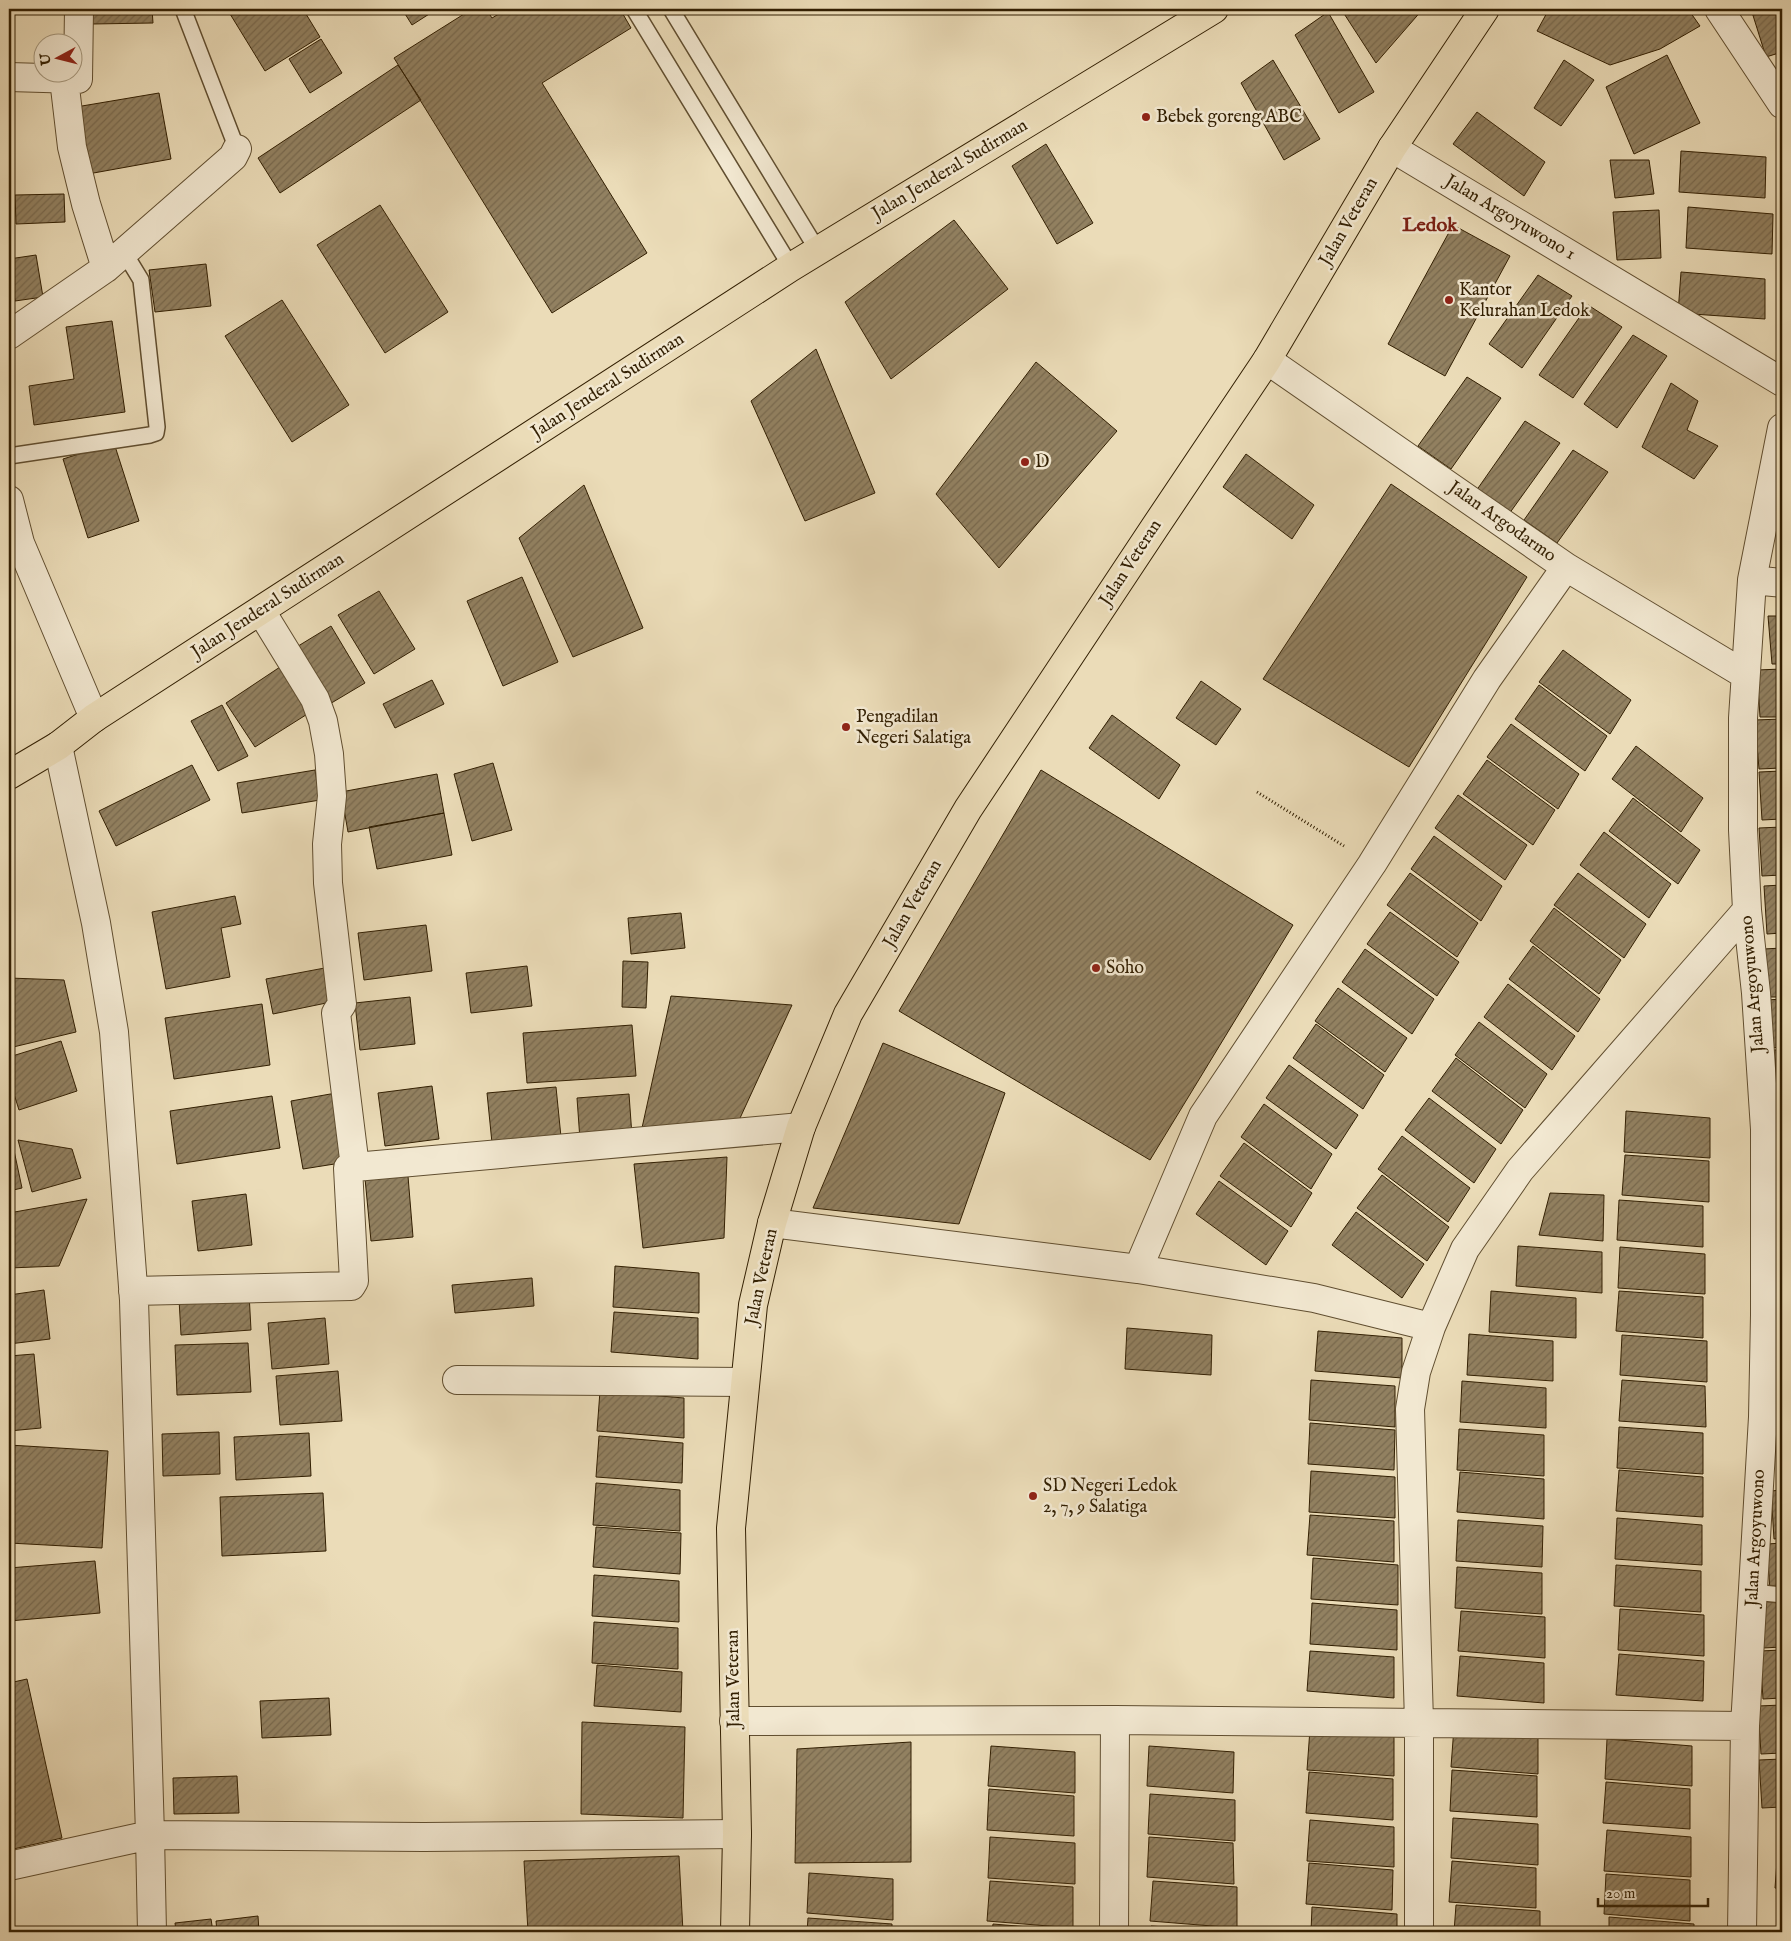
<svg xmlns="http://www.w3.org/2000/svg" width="1791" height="1941" font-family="'IM FELL English',serif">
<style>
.building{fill:url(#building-hatch);stroke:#321f02}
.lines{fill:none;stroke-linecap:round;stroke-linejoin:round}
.lane-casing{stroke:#604e30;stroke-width:18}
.street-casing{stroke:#604e30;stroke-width:30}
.primary-casing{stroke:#321f02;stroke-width:30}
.path{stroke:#321f02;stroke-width:3;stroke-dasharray:1 2.5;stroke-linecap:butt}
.lane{stroke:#f2e8d1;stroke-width:15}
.street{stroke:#f2e8d1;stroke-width:28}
.primary{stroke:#ebdcb8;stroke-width:28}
.poi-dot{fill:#8f2418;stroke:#f2e8d1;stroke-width:2}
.labels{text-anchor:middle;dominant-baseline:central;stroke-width:5;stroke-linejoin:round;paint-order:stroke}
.poi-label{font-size:18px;fill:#321f02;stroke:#f2e8d1;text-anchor:start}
.street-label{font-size:18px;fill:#321f02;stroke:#f2e8d1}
.quarter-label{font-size:20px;font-weight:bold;fill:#7a1f14;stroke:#f2e8d1}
</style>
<defs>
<pattern id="building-hatch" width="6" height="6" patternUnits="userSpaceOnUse" patternTransform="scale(1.25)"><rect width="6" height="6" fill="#928161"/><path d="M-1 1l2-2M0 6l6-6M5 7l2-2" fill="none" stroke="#78694e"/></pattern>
</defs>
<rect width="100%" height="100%" fill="#ebdcb8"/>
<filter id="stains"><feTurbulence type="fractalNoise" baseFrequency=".004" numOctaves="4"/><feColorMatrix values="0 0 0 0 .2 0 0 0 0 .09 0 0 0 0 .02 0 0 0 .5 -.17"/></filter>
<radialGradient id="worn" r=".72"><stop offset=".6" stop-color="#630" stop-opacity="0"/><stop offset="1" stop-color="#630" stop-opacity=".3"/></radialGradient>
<!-- building -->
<path class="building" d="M92,9H152L153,23L92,24Z
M227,9H303L320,37L265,71Z
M402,9H437L412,25Z
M472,9H486L492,18L507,9H620L631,28L542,83L647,253L552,313L394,58Z
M1341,9H1423L1376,63Z
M1549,9H1688L1700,26L1660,49L1610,65L1537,31Z
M1751,9H1782V52L1766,57Z
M1328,12L1374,92L1339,113L1295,35Z
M321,39L342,73L310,93L289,59Z
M1667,55L1700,123L1634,154L1606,87Z
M1273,60L1320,139L1284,160L1241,83Z
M1564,60L1594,80L1561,126L1534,108Z
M398,65L421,100L280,193L258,158Z
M159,93L171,159L88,174L76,107Z
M1477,112L1545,162L1524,196L1453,144Z
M1046,144L1093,223L1057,244L1012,166Z
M1681,151L1766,157L1765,198L1679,192Z
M1610,160H1649L1654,194L1615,198Z
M64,194L65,222L16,224L15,195Z
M380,205L448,312L385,353L317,245Z
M1688,207L1773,214L1772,254L1686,248Z
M1659,210L1661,258L1617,260L1613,212Z
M954,220L1008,289L891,379L845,302Z
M1453,225L1510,256L1445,376L1388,344Z
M36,255L43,297L15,301L9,259Z
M206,264L211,306L155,312L149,270Z
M1681,272L1765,279V319L1678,313Z
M1538,275L1572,296L1522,368L1489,344Z
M282,300L349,405L292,442L225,336Z
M1588,305L1622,327L1573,398L1539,375Z
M112,321L125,412L34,425L29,386L74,379L66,327Z
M1633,335L1667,356L1617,428L1584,404Z
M816,349L875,493L805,521L751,401Z
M1036,362L1117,431L999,568L936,494Z
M1467,377L1501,398L1451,469L1418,446Z
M1671,383L1698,401L1687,430L1718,446L1694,479L1642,447Z
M1525,421L1560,443L1509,514L1476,491Z
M114,443L139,521L88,538L63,459Z
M1573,450L1608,472L1557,543L1524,520Z
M1246,454L1314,505L1292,539L1223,487Z
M1391,484L1527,577L1409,767L1263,679Z
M584,485L643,628L573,657L519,538Z
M522,577L558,662L503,686L467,601Z
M379,591L415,649L374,674L338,615Z
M1768,616H1782V664H1772Z
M331,626L365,683L323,708L290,651Z
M1563,650L1631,700L1610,734L1539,682Z
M280,667L309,713L255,747L226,703Z
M1782,669V717H1760L1757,670Z
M432,680L444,704L395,728L383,704Z
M1201,681L1241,709L1216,745L1176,718Z
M1539,685L1607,736L1585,771L1515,719Z
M222,705L248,756L218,771L191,721Z
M1112,715L1180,765L1159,799L1089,748Z
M1782,719V768L1759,769L1755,720Z
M1511,724L1579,774L1558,809L1487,757Z
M1636,746L1703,798L1681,832L1612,779Z
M1487,760L1555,810L1533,845L1463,794Z
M493,763L512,830L472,841L454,774Z
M192,765L210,800L116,846L99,811Z
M315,770L320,800L242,813L237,783Z
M1041,770L1293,925L1150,1160L899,1011Z
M1782,771V819L1762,820L1759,772Z
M437,774L444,813L348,832L341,792Z
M1458,795L1527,845L1505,880L1435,828Z
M1633,798L1700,850L1678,884L1609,831Z
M444,813L452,855L377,869L369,827Z
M1782,827V875L1762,876L1759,828Z
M1604,832L1671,884L1649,918L1580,865Z
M1434,836L1502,886L1481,921L1411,869Z
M1410,873L1478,923L1457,957L1387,905Z
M1578,873L1646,924L1624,958L1554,905Z
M1782,885V933L1767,934L1764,886Z
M235,896L241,924L221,928L230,977L166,989L152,912Z
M1554,908L1621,960L1599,994L1530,941Z
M1390,912L1459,962L1437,996L1367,944Z
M681,913L685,948L631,954L628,918Z
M426,925L432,971L364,980L358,933Z
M1533,946L1600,999L1578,1032L1509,979Z
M1782,948V997H1768L1764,949Z
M1365,949L1434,999L1412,1034L1342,982Z
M623,961L648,962L646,1008L622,1007Z
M527,966L532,1006L471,1013L466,973Z
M330,967L336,1001L273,1014L266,979Z
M9,978L64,980L76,1032L9,1048Z
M1508,984L1575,1036L1552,1070L1484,1017Z
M1338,988L1407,1038L1385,1072L1315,1021Z
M671,996L792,1005L735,1129L640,1137Z
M410,997L415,1044L360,1050L355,1003Z
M1782,999V1047L1770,1048L1767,1000Z
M262,1004L270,1065L174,1079L165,1018Z
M1479,1022L1547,1074L1525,1108L1455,1055Z
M1316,1024L1384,1075L1363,1109L1293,1058Z
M632,1025L636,1076L527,1083L523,1033Z
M61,1041L77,1091L19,1110L9,1078V1057Z
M883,1043L1005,1093L959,1224L813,1208Z
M1774,1050H1782V1098H1778Z
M1456,1058L1523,1110L1501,1144L1432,1091Z
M1289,1065L1358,1115L1336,1149L1266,1098Z
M432,1086L439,1139L385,1146L378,1093Z
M556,1087L561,1137L492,1143L487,1093Z
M336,1093L347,1162L303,1169L291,1101Z
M629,1094L632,1136L580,1140L577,1098Z
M272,1096L280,1148L177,1164L170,1111Z
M1429,1098L1496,1149L1474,1183L1405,1130Z
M1264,1104L1332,1154L1311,1189L1241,1137Z
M1626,1111L1710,1118V1158L1624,1152Z
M9,1127L22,1188L9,1191Z
M1402,1136L1470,1188L1448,1222L1378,1169Z
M18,1140L72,1149L81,1178L32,1192Z
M1244,1143L1312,1193L1291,1227L1220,1176Z
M1625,1155L1709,1161V1202L1622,1195Z
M727,1157L724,1238L643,1248L634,1164Z
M407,1164L413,1237L371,1241L364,1168Z
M1382,1175L1449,1227L1427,1261L1357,1208Z
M1219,1181L1288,1231L1266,1265L1196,1214Z
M1550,1193L1604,1195L1603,1241L1539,1235Z
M246,1194L252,1245L198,1251L192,1201Z
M87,1199L59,1266L9,1268V1213Z
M1619,1200L1703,1206V1247L1617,1240Z
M1356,1212L1424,1264L1402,1298L1332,1245Z
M1518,1246L1602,1252V1293L1516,1286Z
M1620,1247L1705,1254V1294L1618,1288Z
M615,1266L699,1273V1313L613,1307Z
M532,1278L534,1306L455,1313L452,1285Z
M44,1290L50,1339L9,1344V1295Z
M1491,1291L1576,1298V1338L1489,1332Z
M1619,1291L1703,1297V1338L1616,1331Z
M249,1293L251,1330L181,1335L179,1299Z
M614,1312L698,1318V1359L611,1352Z
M325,1318L329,1364L272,1369L268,1323Z
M1127,1328L1212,1335L1211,1375L1125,1369Z
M1318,1331L1402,1338V1378L1315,1371Z
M1469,1334L1553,1341V1381L1467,1375Z
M1622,1335L1707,1341V1382L1620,1375Z
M248,1343L251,1392L177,1395L175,1345Z
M34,1354L41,1428L9,1431V1356Z
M338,1371L342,1421L280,1425L276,1376Z
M1311,1380L1395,1386V1427L1309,1420Z
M1622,1380L1705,1386L1706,1427L1619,1421Z
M1462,1381L1546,1388V1428L1460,1422Z
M600,1391L684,1398V1438L597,1431Z
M1310,1423L1395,1430L1394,1470L1308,1464Z
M1619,1427L1703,1433V1474L1617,1468Z
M1459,1429L1544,1435V1476L1457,1470Z
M219,1432L220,1474L163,1476L162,1434Z
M309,1433L311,1476L236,1480L234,1437Z
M599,1436L683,1443L682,1483L596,1477Z
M1777,1438H1782V1486H1781Z
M9,1445L108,1451L102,1548L9,1543Z
M1619,1470L1703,1477V1517L1616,1511Z
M1311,1471L1395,1477V1518L1309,1512Z
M1460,1472L1544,1479V1519L1457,1512Z
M596,1483L680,1490V1531L593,1525Z
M1782,1490V1538L1774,1539L1771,1491Z
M323,1493L326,1551L222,1556L220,1497Z
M1310,1515L1394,1521V1562L1307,1555Z
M1617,1518L1702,1525V1565L1615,1559Z
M1458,1520L1543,1526L1542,1567L1456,1561Z
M596,1527L681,1533L680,1574L593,1567Z
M1782,1543V1591L1770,1592L1767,1544Z
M1313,1558L1398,1565V1605L1311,1599Z
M95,1561L100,1613L9,1621V1568Z
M1616,1565L1701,1571V1612L1614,1606Z
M1457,1567L1542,1573V1614L1455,1608Z
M594,1575L679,1581V1622L592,1616Z
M1782,1599V1647L1763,1648L1760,1600Z
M1312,1603L1397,1610V1650L1310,1644Z
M1620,1609L1704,1615V1656L1618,1650Z
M1461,1611L1545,1617V1658L1458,1651Z
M594,1622L678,1628V1669L592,1663Z
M1782,1650V1698L1763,1699L1760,1651Z
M1310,1651L1394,1657V1698L1307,1691Z
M1619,1654L1704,1661L1703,1701L1616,1695Z
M1460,1656L1544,1663V1703L1457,1696Z
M597,1665L682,1672L681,1712L594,1706Z
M27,1679L62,1838L9,1850V1683Z
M329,1698L331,1735L262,1738L260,1701Z
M1782,1705V1753L1761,1754L1758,1706Z
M582,1722L685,1727L683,1818L581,1814Z
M1454,1727L1538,1733V1774L1451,1767Z
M1310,1729L1394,1735V1776L1307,1770Z
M1607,1739L1692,1746V1786L1605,1779Z
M911,1742V1862L795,1863L797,1749Z
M991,1746L1075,1752V1793L988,1786Z
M1149,1746L1234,1752L1233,1793L1147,1786Z
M1782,1759V1807L1762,1808L1759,1760Z
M1452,1770L1537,1776V1817L1450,1811Z
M1309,1772L1393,1779V1820L1306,1813Z
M237,1776L239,1813L174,1814L173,1778Z
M1606,1782L1690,1789V1829L1603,1823Z
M989,1789L1074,1796V1836L987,1830Z
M1150,1794L1235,1800V1841L1148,1834Z
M1453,1818L1538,1824V1865L1451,1858Z
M1310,1820L1394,1827V1867L1307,1861Z
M1607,1830L1691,1837V1877L1604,1871Z
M990,1837L1075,1843V1884L988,1878Z
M1149,1837L1233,1843L1234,1884L1147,1877Z
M1778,1848H1782V1889L1775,1888Z
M679,1856L683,1932H528L524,1861Z
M1452,1861L1536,1868V1908L1449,1902Z
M1309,1863L1393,1870L1392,1910L1306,1904Z
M809,1873L893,1879V1920L807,1913Z
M1606,1874L1690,1880V1921L1604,1914Z
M990,1881L1073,1887V1928L987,1921Z
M1153,1881L1237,1887V1928L1150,1921Z
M1456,1905L1540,1911V1932H1454Z
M1312,1907L1397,1914V1932H1311Z
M258,1916L259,1932H217L216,1921Z
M1609,1917L1694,1924V1932H1609Z
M808,1918L892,1924V1932H807Z
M211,1919L213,1932H176L175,1923Z
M993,1924L1077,1931V1932H992Z
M1151,1926L1236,1932H1151Z"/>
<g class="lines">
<!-- lane casing -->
<g class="lane-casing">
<path id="lane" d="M183,9L237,149
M634,9L791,267
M671,9L818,251
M9,456L150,435L156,433L157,427L141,280L124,252
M1753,1592L1782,1595"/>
</g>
<!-- street casing -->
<g class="street-casing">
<path id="street" d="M1719,9L1782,104
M9,77L78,79L79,9
M64,79L72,147L86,204L106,268
M1392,148L1782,382
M9,335L106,268L233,157L237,149
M1267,360L1566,567L1744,674
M9,500L20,543L94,718
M1752,580L1782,583
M261,611L315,699L323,721L329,754L332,796L327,844L328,883L342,1004L336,1013L355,1167L801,1127
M58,746L96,923L114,1032L134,1300L150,1835L152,1932
M772,1223L1138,1269L1314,1298L1431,1327
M1138,1269L1203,1116L1372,864L1487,679L1566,567
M133,1291L351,1286L354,1281L348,1168L355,1167
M457,1380L745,1382
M734,1721L1115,1720L1745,1726
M9,1866L150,1835L424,1837L737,1834
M1114,1932L1115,1720
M1419,1932V1722L1410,1409L1416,1372L1431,1327L1465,1249L1520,1170L1747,910
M1742,1932L1745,1726L1763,1417L1765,1315V1129L1756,993L1747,910L1743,830V718L1752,580L1782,428"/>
</g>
<!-- primary casing -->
<g class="primary-casing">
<path id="primary" d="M9,775L58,746L94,718L791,267L1214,9
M735,1932L737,1834L731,1528L753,1305L772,1223L801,1127L848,1014L968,809L1155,527L1267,360L1392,148L1485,9"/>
</g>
<!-- path -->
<path class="path" d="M1257,792L1344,846"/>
<!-- lane -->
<use href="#lane" class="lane"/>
<!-- street -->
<use href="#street" class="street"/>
<!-- primary -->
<use href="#primary" class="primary"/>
</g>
<!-- markers -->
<g class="poi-dot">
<circle cx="1146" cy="117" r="5"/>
<circle cx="1449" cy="300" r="5"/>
<circle cx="1025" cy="462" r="5"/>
<circle cx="846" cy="727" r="5"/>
<circle cx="1096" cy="968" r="5"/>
<circle cx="1033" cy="1496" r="5"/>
</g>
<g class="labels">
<!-- poi labels -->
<g class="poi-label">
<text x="1156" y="117">Bebek goreng ABC</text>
<text x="1459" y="290">Kantor<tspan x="1459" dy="21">Kelurahan Ledok</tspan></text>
<text x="1035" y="462">D</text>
<text x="856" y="717">Pengadilan<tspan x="856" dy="21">Negeri Salatiga</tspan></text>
<text x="1106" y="968">Soho</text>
<text x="1043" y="1486">SD Negeri Ledok<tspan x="1043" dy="21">2, 7, 9 Salatiga</tspan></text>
</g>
<!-- street labels -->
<g class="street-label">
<text transform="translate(950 170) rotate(-31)">Jalan Jenderal Sudirman</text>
<text transform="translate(1510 218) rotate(31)">Jalan Argoyuwono 1</text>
<text transform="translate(1349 222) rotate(-60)">Jalan Veteran</text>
<text transform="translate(608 386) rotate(-33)">Jalan Jenderal Sudirman</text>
<text transform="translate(1502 522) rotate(35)">Jalan Argodarmo</text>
<text transform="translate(1131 563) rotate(-57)">Jalan Veteran</text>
<text transform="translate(268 606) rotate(-33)">Jalan Jenderal Sudirman</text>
<text transform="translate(913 904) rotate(-60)">Jalan Veteran</text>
<text transform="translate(1753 984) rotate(-95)">Jalan Argoyuwono</text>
<text transform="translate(762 1277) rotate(-78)">Jalan Veteran</text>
<text transform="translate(1756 1538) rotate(-87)">Jalan Argoyuwono</text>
<text transform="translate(734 1679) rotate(-91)">Jalan Veteran</text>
</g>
<!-- quarter labels -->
<g class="quarter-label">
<text x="1430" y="225">Ledok</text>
</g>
</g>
<!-- margin -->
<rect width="1791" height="1941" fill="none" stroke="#ebdcb8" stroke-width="30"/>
<rect x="10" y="10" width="1771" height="1921" fill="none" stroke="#321f02" stroke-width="2.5"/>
<rect x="15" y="15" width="1761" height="1911" fill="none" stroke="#321f02"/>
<!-- north arrow -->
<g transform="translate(58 58) rotate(263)"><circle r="24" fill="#f2e8d1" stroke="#a5987e"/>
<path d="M0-4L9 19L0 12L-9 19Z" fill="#8f2418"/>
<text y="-8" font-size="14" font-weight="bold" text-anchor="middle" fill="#321f02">U</text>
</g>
<!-- scale -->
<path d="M1598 1898v8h110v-8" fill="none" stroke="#321f02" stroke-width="2.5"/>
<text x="1606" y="1898" font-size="15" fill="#321f02" stroke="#f2e8d1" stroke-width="4" paint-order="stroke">20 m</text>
<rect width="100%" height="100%" filter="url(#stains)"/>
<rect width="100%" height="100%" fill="url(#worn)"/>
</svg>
